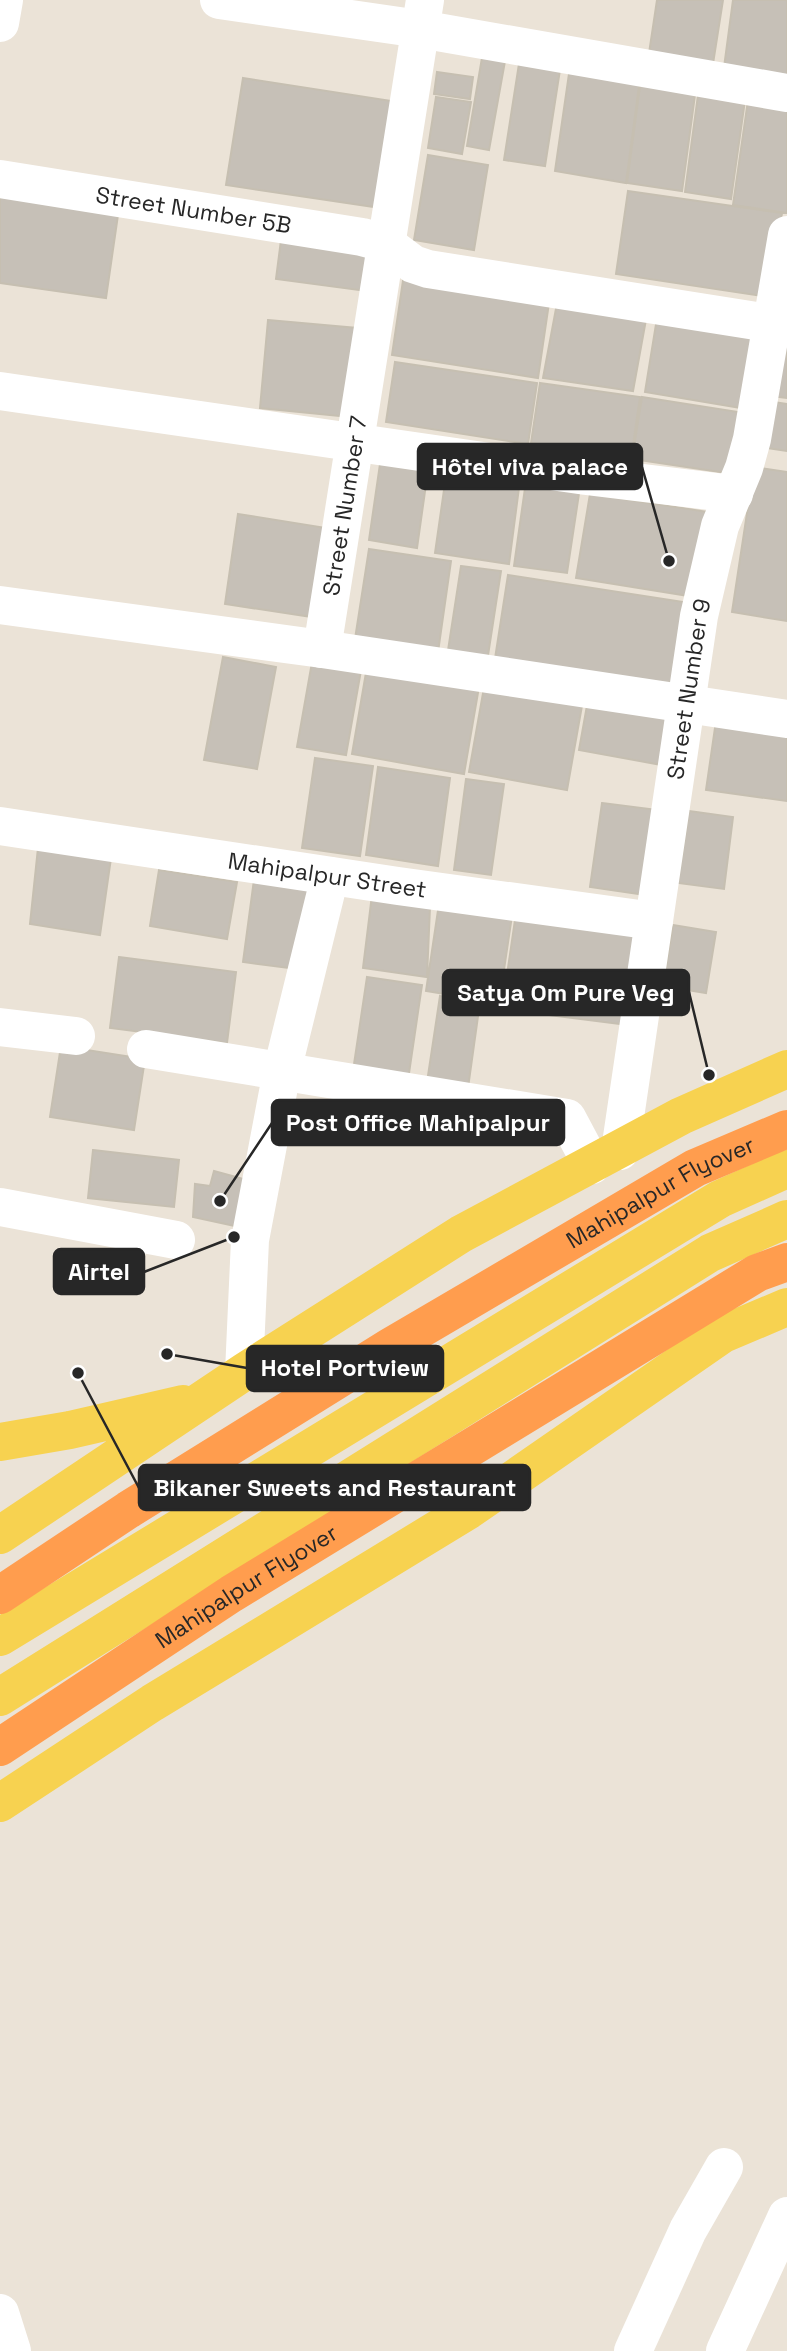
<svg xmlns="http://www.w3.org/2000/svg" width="787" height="2351" font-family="'Space Grotesk',sans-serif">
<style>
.building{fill:#c6c0b7;stroke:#c6bfb1;stroke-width:2}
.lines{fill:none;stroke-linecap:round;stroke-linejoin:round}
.minor{stroke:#fff;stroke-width:38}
.major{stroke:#f7d250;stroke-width:38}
.highway{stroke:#ff9d4e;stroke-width:38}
.labels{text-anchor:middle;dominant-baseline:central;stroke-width:7;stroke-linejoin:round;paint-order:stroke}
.street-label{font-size:23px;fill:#272727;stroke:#fff}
.leader{fill:none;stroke:#272727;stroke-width:2.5}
.callout-dot{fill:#272727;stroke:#fff;stroke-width:2.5}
.callout{fill:#272727;stroke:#272727;stroke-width:2.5}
.callout-label{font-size:24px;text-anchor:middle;font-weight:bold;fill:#fff}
</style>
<rect width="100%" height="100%" fill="#ebe3d7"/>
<!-- building -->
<path class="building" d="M657,0H723L712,70L648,60Z
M733,0H787V83L723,75Z
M484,46L507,50L489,150L467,146Z
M521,51L562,57L545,166L504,160Z
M571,60L641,71L626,183L555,171Z
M642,71L697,80L682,191L627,183Z
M437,72L473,77L470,99L434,94Z
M243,78L398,102L381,208L226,185Z
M700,80L747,86L731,199L685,192Z
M749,93L787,98V213L733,205Z
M436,97L471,102L462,154L428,148Z
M428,155L488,165L474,250L414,240Z
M0,191L119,208L106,298L0,283Z
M628,191L782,213L769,297L616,274Z
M281,240L371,251L366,291L276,279Z
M404,274L550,296L538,378L392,355Z
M558,298L647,314L633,391L543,378Z
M658,312L765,329L753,410L645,392Z
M268,320L357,328L349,417L260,408Z
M787,336V398L770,396Z
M395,362L537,383L528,444L386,422Z
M540,383L640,397L631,459L531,443Z
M642,397L751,414L741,475L632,459Z
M767,401L787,404V451L760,447Z
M381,457L429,463L417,548L369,540Z
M754,467L787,472V621L732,612Z
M447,469L520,480L509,564L435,553Z
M526,481L580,487L567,573L514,566Z
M590,494L708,512L695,597L576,578Z
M238,514L326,528L312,617L225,604Z
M369,549L451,561L438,652L355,639Z
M461,566L501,571L487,662L447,657Z
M508,575L690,603L676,693L494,665Z
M314,651L363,659L346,755L297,747Z
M223,657L276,667L257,769L204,760Z
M368,661L480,681L464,774L352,754Z
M485,682L583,700L567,790L469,772Z
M588,700L676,716L667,766L579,750Z
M716,721L787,731V801L706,790Z
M315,758L373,766L360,856L302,848Z
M378,767L450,778L438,866L366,855Z
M466,779L504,784L491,875L454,870Z
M602,803L658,810L646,895L590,887Z
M689,811L733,817L724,889L678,883Z
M38,848L111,858L100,935L30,924Z
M159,870L237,882L227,939L150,926Z
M255,872L316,880L304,970L243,962Z
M372,895L430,907L427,977L363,968Z
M440,897L513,909L499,1003L426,991Z
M516,913L642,928L627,1025L502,1009Z
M673,925L716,932L706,993L663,986Z
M119,957L236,972L227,1043L110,1028Z
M367,977L422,985L408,1080L353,1071Z
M440,996L480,1002L467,1095L426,1089Z
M61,1046L145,1059L134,1130L50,1117Z
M93,1150L179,1160L174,1207L88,1198Z
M214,1171L247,1180L244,1228L193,1217L195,1184L210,1186Z"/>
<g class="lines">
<!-- minor -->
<g class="minor">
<path d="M219,0L420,29L787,93"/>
<path d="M0,23L4,0"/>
<path id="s1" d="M0,179L362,237L385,243L413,264L428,269L787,326"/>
<path d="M0,391L586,476L734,494"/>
<path d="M0,605L322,649L787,719"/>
<path id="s2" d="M322,649L425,0"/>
<path id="s3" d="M0,826L398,886L654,921"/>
<path d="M0,1027L76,1036"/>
<path d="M146,1049L567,1118L592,1165"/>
<path id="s4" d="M620,1151L699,616L720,526L744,468L752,439L787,235"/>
<path d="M0,1207L176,1240"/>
<path d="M244,1372L250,1240L282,1071L330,876"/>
<path d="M0,2313L12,2351"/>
<path d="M633,2351L688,2230L724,2167"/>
<path d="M725,2351L787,2216"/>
</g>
<!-- major -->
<path class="major" d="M0,1442L70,1430L183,1404
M0,1535L244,1372L461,1234L681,1116L787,1069
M0,1637L720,1199L787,1169
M0,1697L710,1253L787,1219
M0,1803L152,1703L469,1510L723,1334L787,1307"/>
<!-- highway -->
<g class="highway">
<path id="s5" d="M0,1595L128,1510L390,1347L695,1168L787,1129"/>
<path id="s6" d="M0,1747L231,1594L757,1273L787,1262"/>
</g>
</g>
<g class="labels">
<!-- street labels -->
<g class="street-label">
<text stroke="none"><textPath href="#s1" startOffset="196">Street Number 5B</textPath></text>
<text stroke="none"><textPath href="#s2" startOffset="145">Street Number 7</textPath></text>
<text stroke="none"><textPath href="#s4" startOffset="467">Street Number 9</textPath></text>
<text stroke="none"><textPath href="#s3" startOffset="331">Mahipalpur Street</textPath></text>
<text stroke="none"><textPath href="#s5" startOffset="774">Mahipalpur Flyover</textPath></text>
<text stroke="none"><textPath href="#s6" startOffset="294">Mahipalpur Flyover</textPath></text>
</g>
</g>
<!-- callouts -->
<path class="leader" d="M669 561L642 467M709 1075L689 992M220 1201L272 1123M234 1237L144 1272M167 1354L247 1368M78 1373L139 1488"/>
<g class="callout-dot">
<circle cx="669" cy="561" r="7"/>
<circle cx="709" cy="1075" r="7"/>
<circle cx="220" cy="1201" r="7"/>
<circle cx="234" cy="1237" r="7"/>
<circle cx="167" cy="1354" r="7"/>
<circle cx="78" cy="1373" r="7"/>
</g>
<g class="callout">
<rect x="418" y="444" width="224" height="45" rx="7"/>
<rect x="443" y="970" width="246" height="45" rx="7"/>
<rect x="272" y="1100" width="292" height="45" rx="7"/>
<rect x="54" y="1249" width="90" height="45" rx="7"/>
<rect x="247" y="1346" width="196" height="45" rx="7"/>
<rect x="139" y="1465" width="391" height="45" rx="7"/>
</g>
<g class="callout-label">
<text x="530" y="475">Hôtel viva palace</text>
<text x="566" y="1001">Satya Om Pure Veg</text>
<text x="418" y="1131">Post Office Mahipalpur</text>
<text x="99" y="1280">Airtel</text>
<text x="345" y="1376">Hotel Portview</text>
<text x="335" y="1496">Bikaner Sweets and Restaurant</text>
</g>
</svg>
